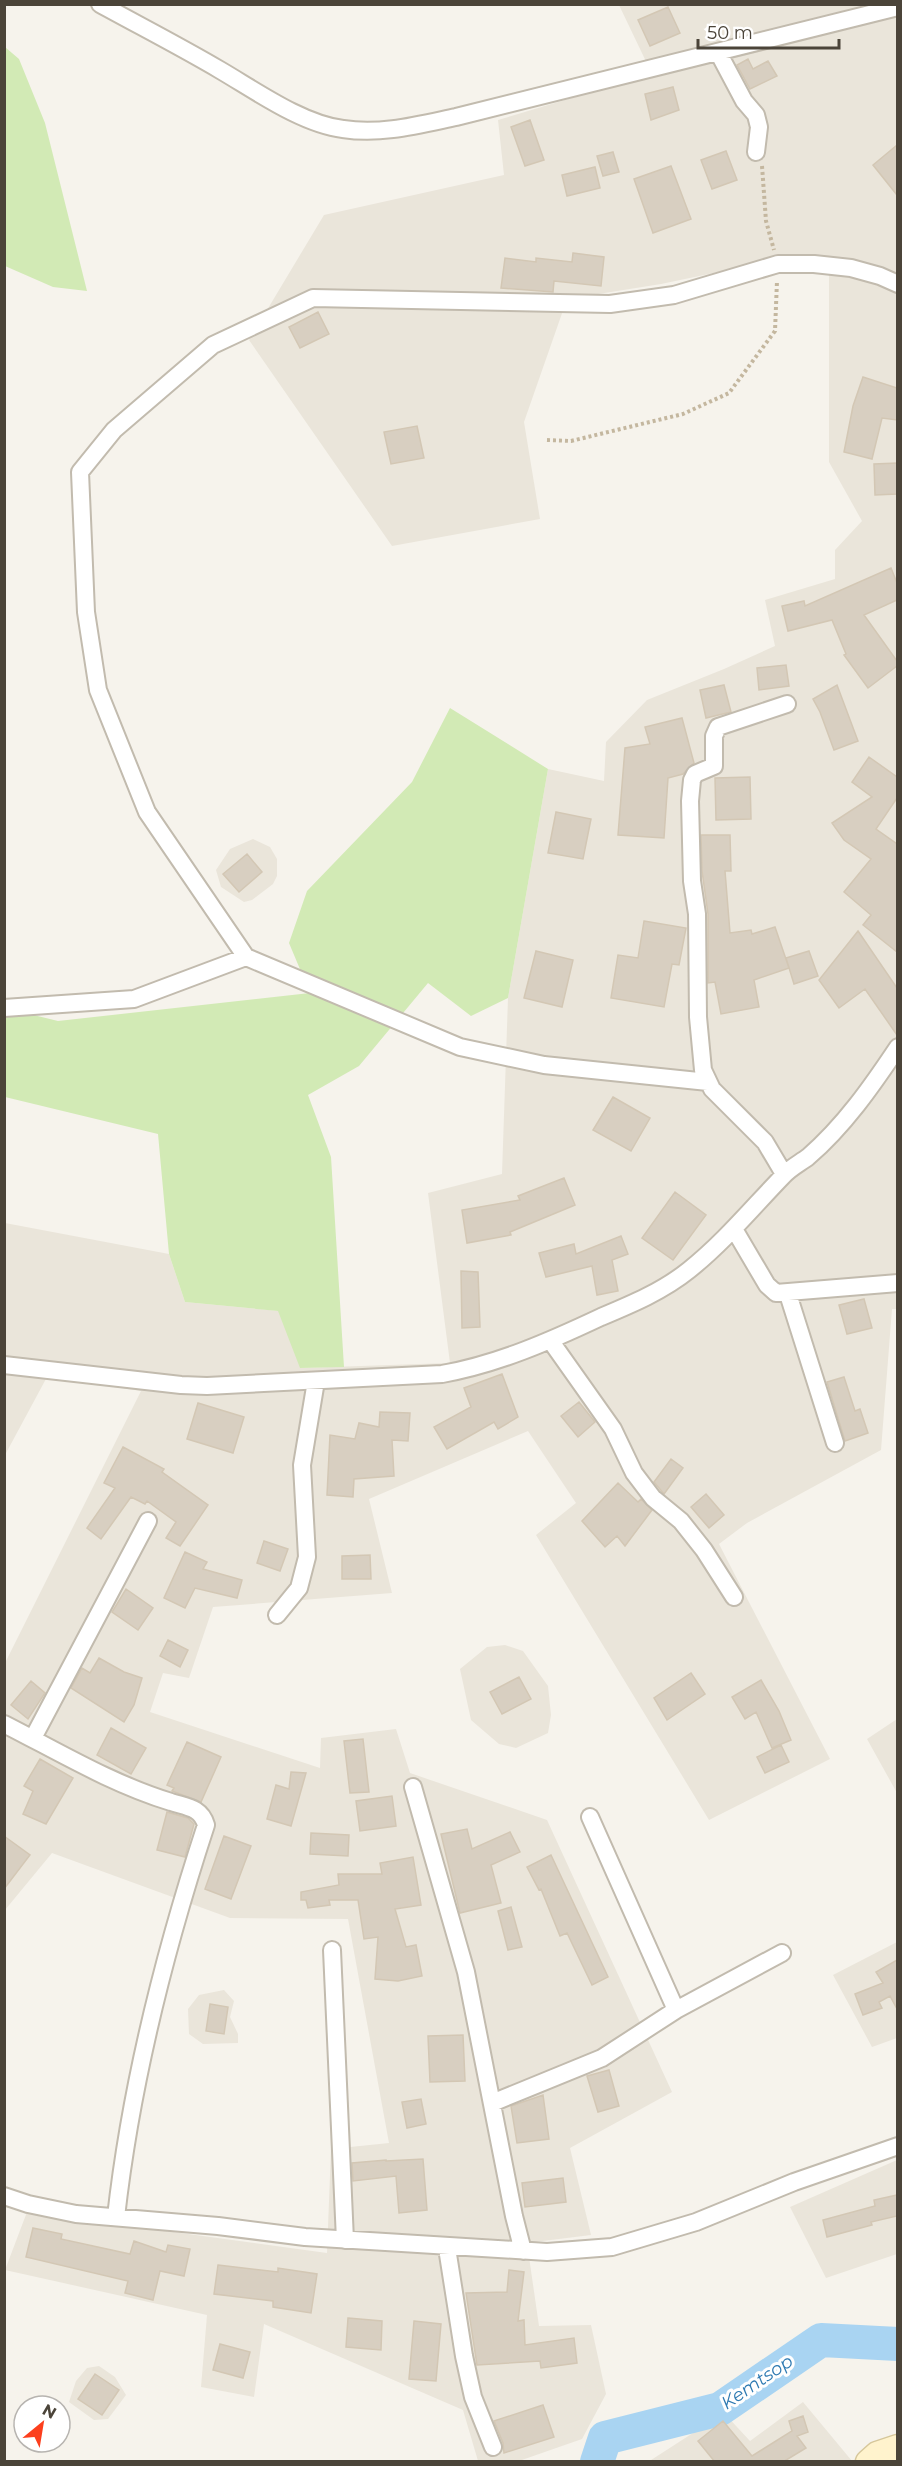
<svg xmlns="http://www.w3.org/2000/svg" width="902" height="2466" font-family="Montserrat,sans-serif">
<style>
.residential{fill:#eae5da}
.green{fill:#d2eab5}
.lines{fill:none;stroke-linecap:round;stroke-linejoin:round}
.river{stroke:#a9d4f2;stroke-width:34}
.building{fill:#d8cfc1;stroke:#d3c7b4;stroke-width:1.5}
.street-casing{stroke:#c2bbae;stroke-width:20}
.secondary-casing{stroke:#d6c79b;stroke-width:27}
.path{stroke:#c4b79f;stroke-width:4;stroke-dasharray:3 3;stroke-linecap:butt}
.street{stroke:#fff;stroke-width:16}
.secondary{stroke:#fff3cd;stroke-width:24}
.labels{text-anchor:middle;dominant-baseline:central;stroke-width:6;stroke-linejoin:round;paint-order:stroke}
.water-label{font-size:18px;font-style:italic;fill:#2e7ab2;stroke:#fff}
</style>
<rect width="100%" height="100%" fill="#f6f3ec"/>
<!-- residential -->
<path class="residential" d="M619,5H897V1309H892L881,1450L747,1523L719,1544L830,1759L709,1820L536,1535L576,1503L528,1431L369,1499L392,1593L213,1607L189,1678L163,1673L150,1712L320,1768L321,1738L396,1729L410,1773L547,1820L672,2092L570,2148L591,2235L527,2243L539,2326L591,2325L606,2394L582,2439L519,2461H478L463,2410L264,2324L254,2397L201,2387L207,2315L5,2270L27,2212L327,2253L331,2149L389,2143L348,1919L230,1918L52,1853L5,1910V1663L141,1391L47,1377L5,1455V1223L169,1254L185,1302L279,1311L301,1368L450,1363L428,1193L502,1174L508,998L548,769L604,781L606,742L647,700L724,669L775,646L765,600L835,579V550L862,521L829,462V261L791,257L661,284L567,299L524,422L540,519L392,546L249,340L324,215L504,175L498,120L652,74Z
M253,839L270,847L277,859V876L273,884L252,900L244,902L221,887L216,870L230,849Z
M505,1645L523,1651L548,1686L551,1715L548,1733L516,1748L499,1744L471,1720L460,1669L487,1647Z
M897,1719V1793L867,1739Z
M897,1942V2038L872,2047L833,1975Z
M224,1990L234,2001L230,2017L238,2034V2043L203,2044L189,2034L188,2009L199,1995Z
M897,2160V2254L826,2278L790,2207Z
M99,2366L115,2377L126,2395L108,2419L94,2420L69,2402L76,2381L87,2368Z
M803,2402L852,2461L648,2462L724,2413L750,2441Z"/>
<!-- green -->
<path class="green" d="M5,47L19,59L45,123L87,291L53,287L5,266Z
M450,708L548,769L508,998L471,1016L428,983L359,1066L308,1095L331,1157L344,1367L300,1368L278,1311L185,1302L169,1254L158,1134L5,1097V1008L58,1021L310,993L289,943L307,891L412,782Z"/>
<g class="lines">
<!-- river -->
<path class="river" d="M597,2462L605,2438L720,2409L821,2340L898,2344"/>
</g>
<!-- building -->
<path class="building" d="M668,7L680,33L650,46L638,20Z
M748,59L753,69L768,61L777,76L750,89L737,65Z
M673,87L679,110L651,120L645,94Z
M530,120L544,160L525,166L511,127Z
M897,145V195L873,165Z
M726,151L737,180L712,189L701,160Z
M613,152L619,172L603,176L597,156Z
M671,166L691,219L653,233L634,179Z
M595,167L600,188L567,196L562,175Z
M573,253L604,257L601,286L554,281L553,292L501,288L505,258L536,262V258L572,262Z
M318,312L329,334L300,348L289,327Z
M863,377L897,388V420L882,418L872,459L844,452L853,406Z
M417,426L424,458L391,464L384,432Z
M897,463V494L875,495L874,464Z
M891,568L897,583V600L864,615L897,661V666L868,688L844,655L846,654L832,620L788,631L782,606L804,601L805,606Z
M786,665L789,686L759,690L757,668Z
M724,685L731,712L706,718L700,690Z
M837,685L858,741L834,750L820,712L813,699Z
M682,718L694,763L683,774L668,778L664,838L618,835L625,748L650,744L645,727Z
M869,757L897,777V798L876,829L897,844V952L863,925L871,915L844,892L871,859L844,840L832,823L872,797L852,782Z
M750,777L751,819L716,820L715,778Z
M556,812L591,819L583,859L548,853Z
M701,835H730L731,871H725L730,933L751,930L752,934L775,927L789,968L754,980L759,1007L721,1014L715,982L708,983V914L702,871Z
M247,854L262,872L239,892L223,874Z
M644,921L686,928L679,965L672,964L664,1007L611,998L618,955L638,958Z
M858,931L897,988V1035L865,989L839,1008L819,980Z
M536,951L573,960L562,1007L524,998Z
M809,951L818,976L794,984L786,958Z
M613,1097L650,1118L631,1151L593,1130Z
M564,1178L575,1205L510,1232L511,1235L467,1243L462,1210L520,1200L518,1196Z
M675,1192L706,1215L673,1260L642,1238Z
M621,1236L628,1254L612,1260L618,1291L597,1295L592,1266L546,1277L539,1253L574,1244L576,1254Z
M461,1271L478,1272L480,1327L462,1328Z
M864,1299L872,1328L847,1334L839,1305Z
M502,1374L518,1417L498,1429L494,1422L447,1449L434,1427L471,1407L464,1388Z
M844,1377L855,1411L860,1409L868,1433L845,1441L827,1382Z
M579,1402L595,1422L578,1437L561,1416Z
M198,1403L244,1417L233,1453L187,1439Z
M380,1412L410,1413L408,1441L392,1440L394,1476L354,1479L353,1497L327,1495L330,1435L355,1439L359,1423L379,1427Z
M123,1447L164,1469L162,1472L208,1505L180,1546L166,1538L176,1522L147,1501L145,1504L131,1497L101,1539L87,1528L115,1488L104,1483Z
M671,1459L683,1468L664,1494L654,1482Z
M618,1483L638,1502L641,1499L652,1510L625,1546L617,1536L605,1547L582,1521Z
M706,1494L724,1515L709,1528L691,1507Z
M264,1541L288,1549L280,1571L257,1563Z
M185,1552L207,1562L203,1569L242,1580L237,1598L195,1588L185,1608L164,1598Z
M370,1555L371,1579H342V1556Z
M126,1589L153,1608L138,1630L112,1612Z
M168,1640L188,1650L180,1667L160,1656Z
M99,1658L124,1672L142,1678L134,1705L124,1722L71,1688L82,1668L90,1673Z
M691,1673L705,1694L667,1720L654,1698Z
M519,1677L531,1699L502,1714L490,1692Z
M761,1680L779,1711L791,1740L772,1748L756,1712L745,1719L732,1697Z
M31,1681L45,1693L28,1719L11,1705Z
M111,1728L146,1748L131,1774L97,1755Z
M363,1739L369,1792L350,1793L344,1741Z
M187,1742L221,1757L201,1802L172,1791L174,1788L167,1785Z
M781,1745L789,1762L765,1773L757,1757Z
M40,1759L73,1778L46,1824L23,1814L33,1791L24,1786Z
M291,1772L306,1773L291,1826L267,1819L276,1785L289,1789Z
M392,1796L396,1826L360,1831L356,1801Z
M167,1812L188,1818L194,1824L185,1857L157,1850Z
M467,1829L472,1849L510,1832L520,1852L491,1865L501,1903L460,1913L441,1834Z
M311,1833L349,1835L348,1856L310,1854Z
M4,1836L30,1855L4,1889Z
M224,1836L251,1846L231,1899L205,1889Z
M551,1855L608,1977L592,1985L567,1933L560,1936L541,1889L539,1890L527,1867Z
M413,1857L421,1905L395,1909L406,1947L416,1945L422,1976L398,1981L375,1979L378,1937L364,1939L358,1900H329L330,1905L308,1908L306,1900H301V1892L339,1885L338,1874H382L380,1863Z
M511,1907L522,1947L508,1950L498,1911Z
M897,1960V2009L890,1996L879,2002L882,2008L863,2015L855,1994L883,1983L876,1972Z
M210,2004L228,2007L224,2034L206,2031Z
M463,2035L465,2081L430,2082L428,2036Z
M609,2070L619,2106L598,2112L587,2076Z
M543,2095L549,2139L517,2143L511,2106Z
M421,2099L426,2124L407,2128L402,2102Z
M423,2159L427,2210L399,2213L396,2176L353,2181L352,2163L386,2160V2161Z
M563,2178L566,2202L525,2207L522,2183Z
M897,2195V2216L871,2222L872,2225L827,2237L823,2220L875,2206L874,2200Z
M33,2228L62,2234L61,2239L130,2254L134,2241L166,2252L168,2245L190,2249L184,2276L160,2271L153,2300L125,2293L128,2281L26,2257Z
M218,2265L278,2272V2268L317,2274L311,2313L273,2307V2301L214,2294Z
M509,2270L524,2272L518,2321L524,2320L525,2345L574,2338L577,2363L541,2368L540,2361L477,2365L466,2293L507,2292Z
M348,2318L382,2321L381,2350L346,2347Z
M414,2321L441,2324L436,2381L409,2379Z
M220,2344L250,2352L243,2378L213,2370Z
M95,2374L119,2390L102,2415L78,2399Z
M543,2405L554,2437L504,2453L503,2443L494,2421Z
M803,2416L808,2432L797,2436L806,2448L783,2462H715L698,2441L723,2421L752,2456L792,2431L789,2421Z"/>
<g class="lines">
<!-- street casing -->
<g class="street-casing">
<path id="street" d="M100,4C140,26 181,47 220,70C256,91 302,124 343,129C381,135 418,125 456,117L898,7
M718,52L744,101L756,115L759,127L756,152
M4,1008L134,999L246,957
M708,1082L544,1065L460,1047L246,957L147,812L98,690L86,612L80,472L114,430L213,345L313,298L610,304L674,295L778,264H814L851,268L880,276L898,284
M784,1174L765,1142L712,1089L703,1070L698,1017L697,914L692,881L690,801L692,780L695,774L714,766V736L718,727L787,704
M734,1229L767,1285L776,1293L898,1283
M788,1294L835,1443
M550,1340L613,1429L634,1473L653,1498L681,1521L704,1550L734,1597
M4,1365L181,1385L207,1386L442,1374C498,1364 550,1341 601,1317C632,1304 663,1291 689,1270C724,1242 752,1208 783,1176C790,1168 800,1163 808,1157C844,1126 872,1086 898,1047
M277,1615L299,1588L307,1557L302,1465L316,1381
M4,1724C59,1752 112,1784 171,1802C186,1807 201,1807 206,1825C164,1953 131,2083 116,2217
M33,1738L148,1521
M413,1787L466,1972L514,2216L523,2251
M590,1817L676,2010
M332,1950L345,2240
M492,2103L602,2058L676,2010L782,1953
M4,2196L28,2204L76,2214L218,2226L305,2237L547,2252L612,2247L696,2222L794,2182L898,2146
M447,2248L464,2356L473,2397L493,2447"/>
</g>
<!-- secondary casing -->
<g class="secondary-casing">
<path id="secondary" d="M868,2462L877,2454L898,2447"/>
</g>
<!-- path -->
<path class="path" d="M762,166L766,221L774,250
M547,440L571,441L683,414L729,393L775,331L777,281"/>
<!-- street -->
<use href="#street" class="street"/>
<!-- secondary -->
<use href="#secondary" class="secondary"/>
</g>
<g class="labels">
<!-- water labels -->
<g class="water-label">
<text transform="translate(757 2382) rotate(-34)">Kemtsop</text>
</g>
</g>
<!-- border -->
<rect width="902" height="2466" fill="none" stroke="#4b4439" stroke-width="12"/>
<!-- north arrow -->
<g transform="translate(42 2424) rotate(30)"><circle r="28" fill="#ffffff" stroke="#b7b4b0" stroke-width="1.5"/>
<path d="M0-4.5L10 22L0 15L-10 22Z" fill="#fc3f1d"/>
<text y="-9" font-size="16" font-weight="bold" text-anchor="middle" fill="#4b4439">N</text>
</g>
<!-- scale -->
<path d="M698 39v9h141v-9" fill="none" stroke="#4b4439" stroke-width="3"/>
<text x="707" y="39" font-size="18" fill="#4b4439" stroke="#ffffff" stroke-width="4.5" paint-order="stroke">50 m</text>
</svg>
